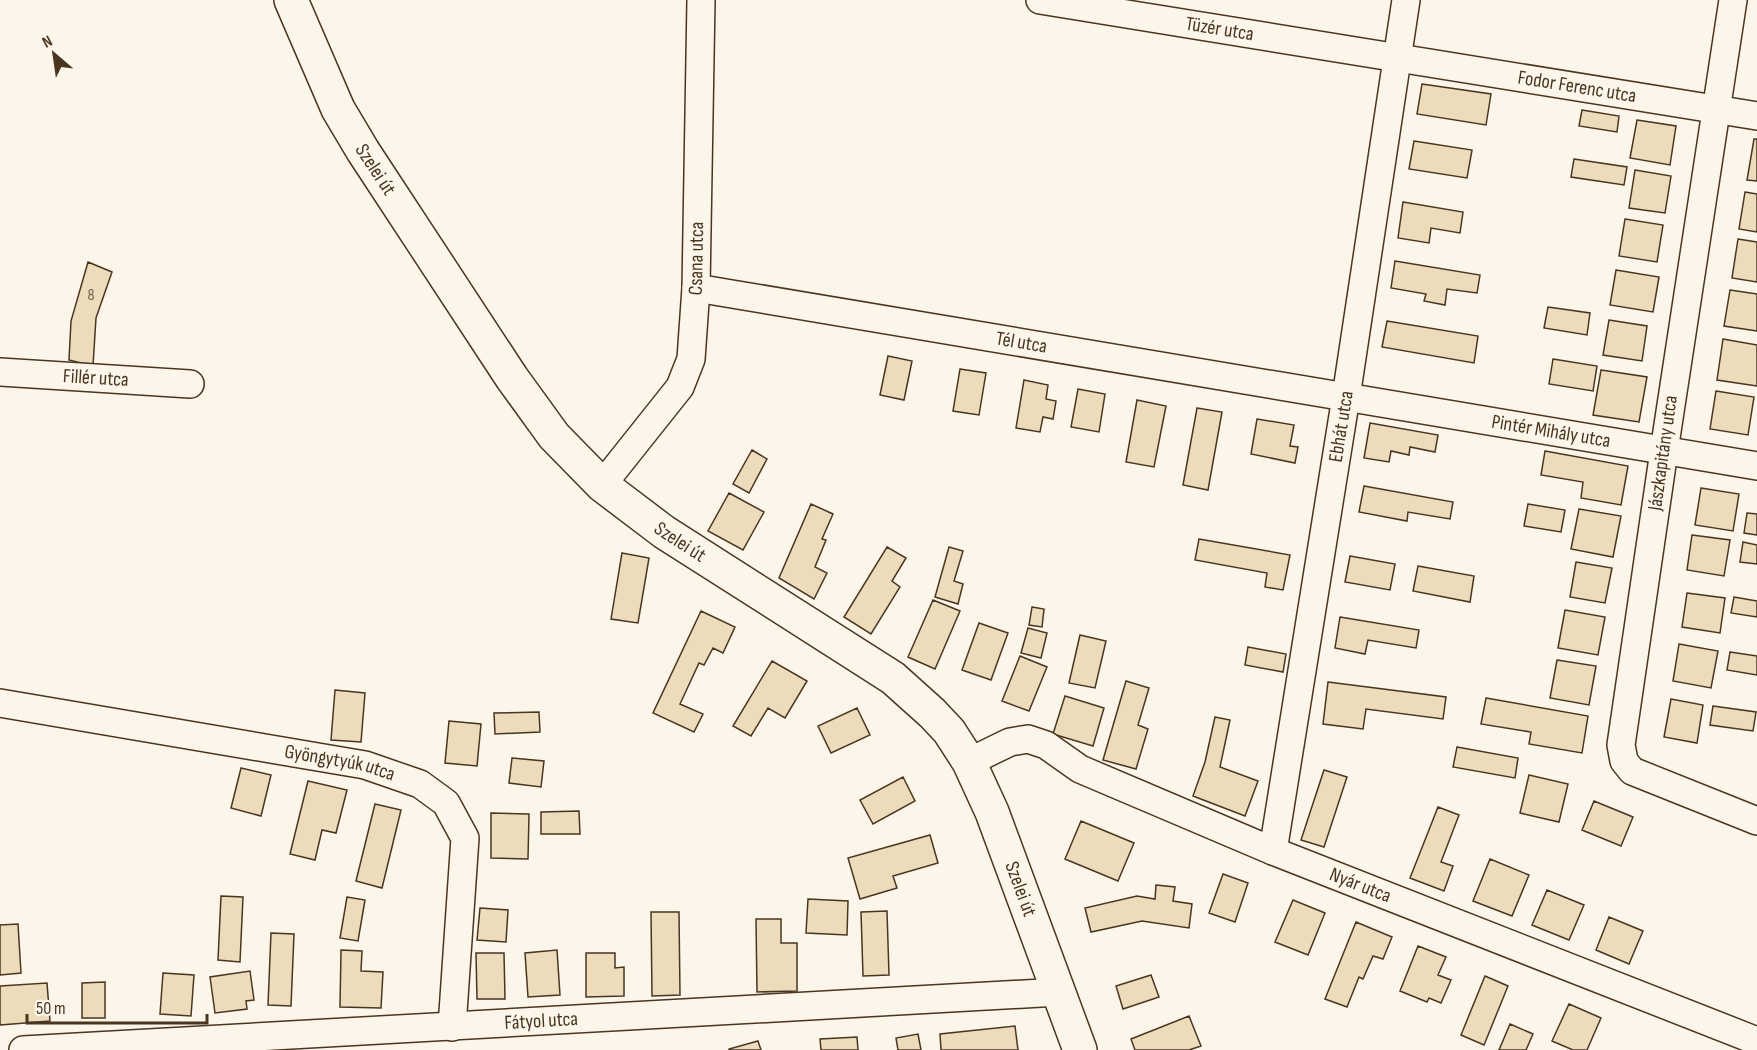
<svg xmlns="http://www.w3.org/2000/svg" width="1757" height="1050" font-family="'Sofia Sans Condensed',sans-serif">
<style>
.building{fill:#ecdcbc;stroke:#4a3520;stroke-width:1.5}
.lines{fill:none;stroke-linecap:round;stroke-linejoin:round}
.minor-casing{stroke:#4a3520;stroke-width:30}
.major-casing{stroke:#4a3520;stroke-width:36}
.minor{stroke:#fbf6e9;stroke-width:27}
.major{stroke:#fbf6e9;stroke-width:33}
.labels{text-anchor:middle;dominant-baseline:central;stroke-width:4.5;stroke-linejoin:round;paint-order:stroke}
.number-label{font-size:16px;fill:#725f47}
.street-label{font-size:20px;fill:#4a3520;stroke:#fbf6e9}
</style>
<rect width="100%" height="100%" fill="#fbf6e9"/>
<!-- building -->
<path class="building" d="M1422,84L1491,94L1486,125L1417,114Z
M1582,110L1619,116L1617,132L1579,126Z
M1637,120L1676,126L1670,165L1630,158Z
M1754,139H1757V181L1747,180Z
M1414,141L1472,150L1467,178L1409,169Z
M1574,159L1627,167L1624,185L1571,177Z
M1635,170L1671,176L1665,213L1629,208Z
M1745,192L1757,194V232L1739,229Z
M1403,202L1463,212L1460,233L1431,228L1429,243L1398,238Z
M1625,219L1663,225L1657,262L1619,256Z
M1738,239L1757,242V282L1732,278Z
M1395,261L1480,275L1477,293L1447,289L1445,305L1424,301L1426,294L1391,288Z
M88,262L112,272L96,318L93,366L69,360L71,321Z
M1616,270L1659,277L1653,312L1610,305Z
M1730,290L1757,294V331L1724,326Z
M1548,307L1590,313L1587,335L1544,328Z
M1609,320L1647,326L1642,361L1603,355Z
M1387,321L1478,336L1474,363L1382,347Z
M1723,339L1757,345V386L1717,380Z
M888,356L912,361L904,400L880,395Z
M1553,359L1597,366L1593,391L1549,384Z
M960,369L986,373L979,415L953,411Z
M1601,370L1647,377L1639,422L1593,415Z
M1024,380L1048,385L1046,399L1056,401L1053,419L1043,417L1040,432L1016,428Z
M1078,389L1105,394L1099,432L1071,427Z
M1716,391L1754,397L1748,435L1710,429Z
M1137,400L1166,406L1154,467L1126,462Z
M1197,408L1222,412L1208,490L1183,485Z
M1257,419L1294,425L1290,446L1298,447L1295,463L1251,454Z
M1370,423L1438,435L1435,452L1410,447L1409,455L1391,451L1389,462L1364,458Z
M752,450L767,459L749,493L733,484Z
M1545,451L1628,466L1621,505L1581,498L1583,482L1541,475Z
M1364,486L1453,502L1450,519L1408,512L1407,521L1359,512Z
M1701,488L1739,494L1733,531L1695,525Z
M729,493L764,512L743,550L708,531Z
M811,504L833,514L822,539L826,540L815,567L827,573L814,599L779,578Z
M1528,504L1565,510L1561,532L1524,526Z
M1579,509L1621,516L1613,557L1571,549Z
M1747,513L1757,514V535L1744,533Z
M1692,535L1730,540L1724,576L1687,570Z
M1199,539L1290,555L1283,590L1265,587L1267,573L1195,560Z
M1743,542L1757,545V564L1740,562Z
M887,547L906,558L892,581L900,587L871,634L844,617Z
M949,547L963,551L954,581L963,584L958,604L935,597Z
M622,553L649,558L638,623L611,619Z
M1350,556L1395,564L1390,590L1345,582Z
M1576,562L1612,568L1605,603L1570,597Z
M1418,566L1474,576L1470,602L1413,591Z
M1687,593L1725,598L1720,633L1682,627Z
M1734,597L1757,601V617L1731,613Z
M933,600L960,611L935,669L908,657Z
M1032,607L1044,609L1042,627L1029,625Z
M1565,610L1605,617L1598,655L1558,648Z
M701,611L735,627L723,653L713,648L704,665L699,663L680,704L703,714L694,732L653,713Z
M1340,617L1419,630L1416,648L1368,640L1365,654L1335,648Z
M979,623L1008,633L991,680L962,670Z
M1028,628L1047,633L1041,658L1021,653Z
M1080,635L1106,641L1095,688L1069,683Z
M1679,644L1718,651L1711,688L1673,681Z
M1248,647L1286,654L1283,672L1245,665Z
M1730,652L1757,656V675L1727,670Z
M1020,656L1047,667L1029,711L1002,701Z
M1557,660L1596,666L1589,705L1550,698Z
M772,661L807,681L785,718L768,708L751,736L733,726Z
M1126,681L1149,688L1138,725L1148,729L1136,769L1103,760Z
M1328,682L1446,697L1443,719L1366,709L1363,729L1323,724Z
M335,690L365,693L361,742L331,740Z
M1065,696L1104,708L1093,746L1053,734Z
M1486,698L1588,716L1582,753L1529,744L1531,732L1481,724Z
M1671,699L1703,705L1697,743L1664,737Z
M1713,706L1756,712L1753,731L1710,725Z
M857,708L870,735L831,753L818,726Z
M539,712L540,732L495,734L494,713Z
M1215,717L1230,720L1220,767L1258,781L1245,816L1193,796L1205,762Z
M449,721L481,724L477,766L445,763Z
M1457,747L1518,758L1515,778L1453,767Z
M512,758L544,761L541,787L509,783Z
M241,768L271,775L261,816L231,808Z
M1324,770L1347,777L1324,847L1301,840Z
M1529,775L1568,784L1559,822L1520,813Z
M903,777L915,801L873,824L860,800Z
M308,781L347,790L336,833L322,830L315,860L290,854Z
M1594,801L1633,817L1621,846L1582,830Z
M375,804L401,810L382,888L356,881Z
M1438,807L1459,815L1441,862L1453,866L1444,891L1410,878Z
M579,811L580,834H541V812Z
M491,813L529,814L528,859L491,858Z
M1081,821L1134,843L1118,881L1065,859Z
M930,835L938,863L893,876L897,888L860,899L848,858Z
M1490,859L1529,875L1512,916L1473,901Z
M1223,874L1248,883L1235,922L1209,913Z
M1156,885L1175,887L1173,901L1192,904L1189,928L1142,921L1091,932L1085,908L1137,896L1155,899Z
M1547,890L1584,905L1569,940L1532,925Z
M221,896L243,897L240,962L218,960Z
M347,897L365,900L358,941L340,938Z
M808,899L848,901L847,935L806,933Z
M1293,900L1325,913L1308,955L1275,942Z
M480,908L508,910L506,942L477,940Z
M887,911L889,975L863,976L861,912Z
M651,912H679L680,995L652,996Z
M1609,917L1643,931L1629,964L1596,950Z
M756,919H781V943H797V991L757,992Z
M1356,922L1392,937L1383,959L1373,956L1363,979L1359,977L1347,1007L1325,999Z
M18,924L21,973L0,975V925Z
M271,933L294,934L291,1006L268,1005Z
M1418,946L1446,957L1438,975L1451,980L1441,1003L1429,998L1427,1002L1400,991Z
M341,950L362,951L361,971L383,972L381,1008L340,1007Z
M557,950L560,995L528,997L525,953Z
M476,953H504L505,999H477Z
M586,953H615V968L624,967V996L586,997Z
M250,971L254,1000L246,1001L247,1009L215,1013L210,977Z
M163,973L194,975L191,1016L160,1014Z
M1151,975L1159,997L1123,1009L1116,986Z
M1485,976L1508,986L1484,1045L1461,1035Z
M105,982V1018H82V983Z
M47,983L50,1021L0,1025V986Z
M1569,1004L1601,1018L1587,1050H1573L1552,1041Z
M1189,1016L1201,1046L1189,1050H1135L1131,1039Z
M1510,1024L1533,1034L1526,1050H1499Z
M1015,1026L1018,1050H941L940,1034Z
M918,1034L921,1050H898L896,1038Z
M857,1037L858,1050H821L820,1039Z
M758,1041L761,1050H729V1049Z"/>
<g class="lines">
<!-- minor casing -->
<g class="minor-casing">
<g id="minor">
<path id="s1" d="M1040,0L1757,116"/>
<path d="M1733,0L1664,451L1621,745L1624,761L1632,771L1757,821"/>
<path id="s2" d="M696,288L1757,466"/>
<path id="s3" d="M0,372L190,384"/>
<path id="s4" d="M602,485L680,387L691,359L696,288L701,0"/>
<path id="s5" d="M0,703L365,765L420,784L446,803L465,838L452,1027"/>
<path id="s6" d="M969,762L1010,742L1028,739L1046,745L1080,769L1273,851L1757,1041"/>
<path id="s7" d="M1273,851L1346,397L1406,0"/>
<path id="s8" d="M23,1050L1059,992"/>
</g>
</g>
<!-- major casing -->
<g class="major-casing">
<g id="major">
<path id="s9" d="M291,0L338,109L363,151L512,378L554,436L602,485L664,532L893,678L932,713L949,731L969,762L992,812L1080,1050"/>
</g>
</g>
<!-- minor -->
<use href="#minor" class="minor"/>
<!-- major -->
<use href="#major" class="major"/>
</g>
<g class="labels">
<!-- number labels -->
<g class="number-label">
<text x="91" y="295">8</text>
</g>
<!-- street labels -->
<g class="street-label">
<text stroke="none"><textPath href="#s1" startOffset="182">Tüzér utca</textPath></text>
<text stroke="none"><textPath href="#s1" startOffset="544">Fodor Ferenc utca</textPath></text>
<text stroke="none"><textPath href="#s9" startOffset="190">Szelei út</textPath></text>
<text stroke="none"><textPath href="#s4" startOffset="256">Csana utca</textPath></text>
<text stroke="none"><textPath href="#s2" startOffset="330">Tél utca</textPath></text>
<text stroke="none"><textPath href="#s3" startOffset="96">Fillér utca</textPath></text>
<text stroke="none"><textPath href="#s7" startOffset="430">Ebhát utca</textPath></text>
<text stroke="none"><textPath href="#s2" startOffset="867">Pintér Mihály utca</textPath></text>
<text transform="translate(1663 453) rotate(-82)">Jászkapitány utca</text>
<text stroke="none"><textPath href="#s9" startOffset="676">Szelei út</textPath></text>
<text stroke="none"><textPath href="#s5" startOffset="345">Gyöngytyúk utca</textPath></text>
<text stroke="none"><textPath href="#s6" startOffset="428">Nyár utca</textPath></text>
<text stroke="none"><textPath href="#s9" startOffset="1180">Szelei út</textPath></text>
<text stroke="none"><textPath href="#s8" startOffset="519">Fátyol utca</textPath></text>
</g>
</g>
<!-- north arrow -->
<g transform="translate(54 54) rotate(331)" stroke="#fbf6e9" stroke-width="4.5" paint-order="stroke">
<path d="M0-4.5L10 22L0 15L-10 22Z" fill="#4a3520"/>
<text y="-9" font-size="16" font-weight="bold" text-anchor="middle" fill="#4a3520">N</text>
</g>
<!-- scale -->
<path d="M27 1014v9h180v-9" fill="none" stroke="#4a3520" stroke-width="3"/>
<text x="36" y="1014" font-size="18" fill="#4a3520" stroke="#fbf6e9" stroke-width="4.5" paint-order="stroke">50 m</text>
</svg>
